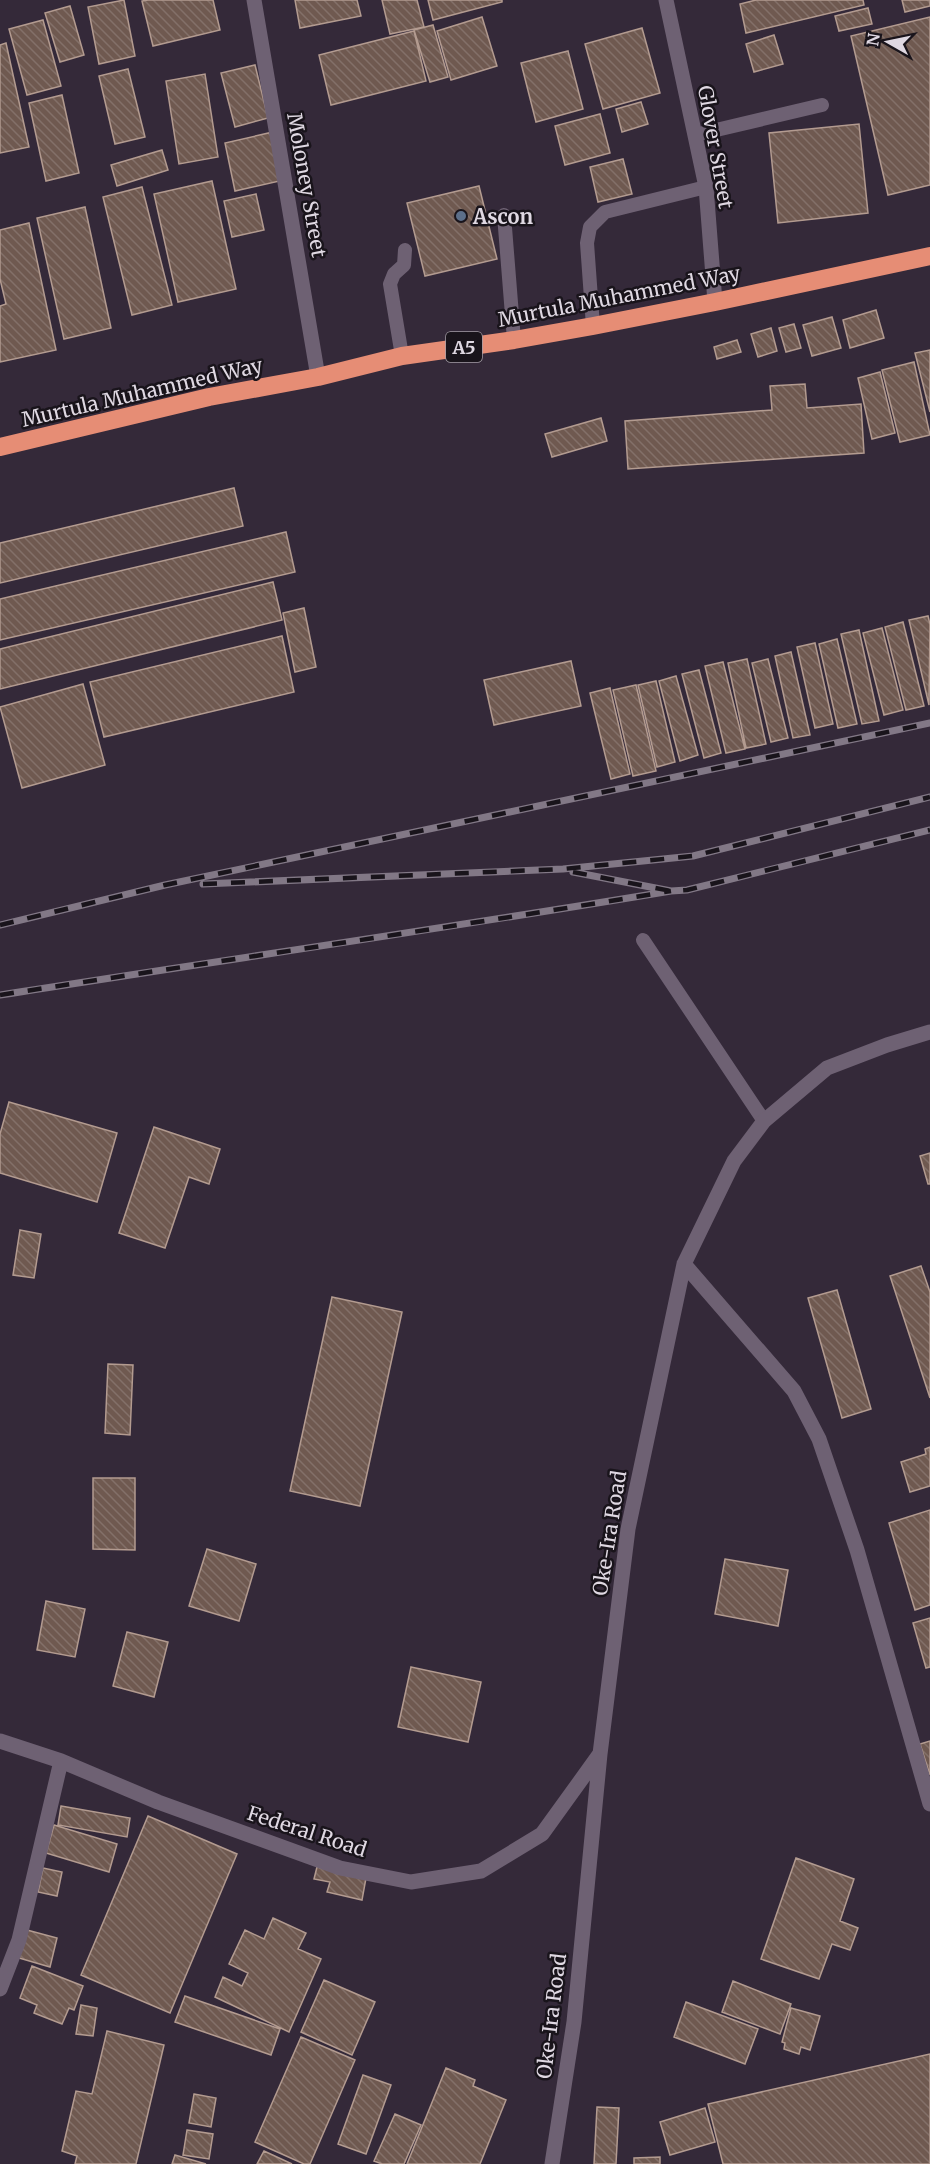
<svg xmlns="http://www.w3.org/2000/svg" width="930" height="2164" font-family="Merriweather,serif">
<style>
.building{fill:url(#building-back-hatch);stroke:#b39b90;stroke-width:1.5}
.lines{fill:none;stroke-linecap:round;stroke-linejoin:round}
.lane{stroke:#6e6173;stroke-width:14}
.street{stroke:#6e6173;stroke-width:15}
.highway{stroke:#e68d75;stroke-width:18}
.rail-casing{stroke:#827886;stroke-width:7}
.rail{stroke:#19141b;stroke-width:4.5;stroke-dasharray:14;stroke-linecap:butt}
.service-dot{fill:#5c6f8a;stroke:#19141b;stroke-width:2}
.labels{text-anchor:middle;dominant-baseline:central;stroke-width:5;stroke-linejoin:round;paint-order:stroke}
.shield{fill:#19141b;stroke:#a49da6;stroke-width:1.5}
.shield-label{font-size:18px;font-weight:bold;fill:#dfd8e2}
.street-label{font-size:20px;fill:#dfd8e2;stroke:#19141b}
.poi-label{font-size:20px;font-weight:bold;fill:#dfd8e2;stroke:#19141b;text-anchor:start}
</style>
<defs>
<pattern id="building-back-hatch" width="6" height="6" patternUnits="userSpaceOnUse" patternTransform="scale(1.5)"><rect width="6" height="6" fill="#6f5950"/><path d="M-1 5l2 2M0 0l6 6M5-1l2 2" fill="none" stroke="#837069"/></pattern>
</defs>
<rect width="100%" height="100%" fill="#342939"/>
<!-- building -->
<path class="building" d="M124,0L135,56L99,64L88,7Z
M148,0H213L220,30L153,46L142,1Z
M295,0H357L361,16L300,28Z
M382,0H417L424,27L390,34Z
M428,0H502V2L433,20Z
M756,0H863L864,5L746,33L740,4Z
M902,0H930V6L905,12Z
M70,6L84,55L60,62L45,13Z
M868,8L872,24L839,31L835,16Z
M482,17L497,66L451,80L437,31Z
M930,17V185L888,195L851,36Z
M43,20L61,86L27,95L9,29Z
M433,25L448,77L430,82L414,30Z
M642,28L660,93L603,109L585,44Z
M414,31L426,81L331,105L319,55Z
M774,35L783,64L754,72L746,44Z
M6,43L29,147L0,153V45Z
M568,51L583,109L536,122L521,63Z
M255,65L268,118L235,127L221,73Z
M128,69L145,137L115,144L99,76Z
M205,74L218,157L179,164L166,81Z
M62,95L79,173L46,181L29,103Z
M641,102L648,124L622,132L616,109Z
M600,114L610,153L565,165L555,126Z
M859,124L868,213L778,223L769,133Z
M273,132L284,180L235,191L225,143Z
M162,150L168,170L117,186L111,165Z
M623,159L632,194L598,202L590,167Z
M212,181L236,289L178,302L154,194Z
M479,186L497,259L425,276L407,203Z
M142,187L172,305L132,315L103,197Z
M256,194L264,230L232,237L224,201Z
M85,207L111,328L64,339L37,218Z
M29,223L56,350L0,362V306L6,304L0,279V230Z
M876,310L884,338L850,348L843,320Z
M832,317L841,348L812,356L803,325Z
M794,324L801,348L786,352L779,328Z
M771,328L777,351L758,357L751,334Z
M737,340L741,352L717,359L714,347Z
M930,350V412L915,353Z
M914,362L930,435L900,442L882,370Z
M880,372L895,433L872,439L858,378Z
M805,384L807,408L861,404L864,453L628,469L625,421L772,410L770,386Z
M601,418L607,441L552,457L545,434Z
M234,488L243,526L0,583V543Z
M286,532L295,572L0,640V599Z
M273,582L282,620L0,689V649Z
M304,608L316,667L295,672L283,613Z
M928,616L930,624L929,705L909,620Z
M903,622L924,706L906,710L885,627Z
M882,628L903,710L884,715L863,633Z
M859,630L879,721L862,724L841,634Z
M282,636L294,692L104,737L90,682Z
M837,639L857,724L838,728L819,644Z
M815,643L833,724L815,728L797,647Z
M791,652L810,735L793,738L775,656Z
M747,659L766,744L746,748L728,663Z
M768,659L788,738L771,742L752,663Z
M571,661L581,706L494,725L484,680Z
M723,662L745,749L726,753L705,666Z
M699,670L721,753L704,758L682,674Z
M676,676L698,755L680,761L659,681Z
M656,681L675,762L657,767L638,685Z
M83,684L105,765L22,788L0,707Z
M636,685L656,771L633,776L613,690Z
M610,688L630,774L611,779L590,693Z
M9,1102L117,1133L97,1202L0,1173V1134Z
M154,1127L220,1149L209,1184L189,1177L165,1248L119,1233Z
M930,1153V1184H928L920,1156Z
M20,1230L41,1234L34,1278L13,1275Z
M921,1266L930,1292V1398L890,1276Z
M837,1290L871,1409L842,1418L808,1298Z
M332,1297L402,1312L360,1506L290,1491Z
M108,1364L133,1365L130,1435L105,1433Z
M930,1447V1486L910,1492L901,1462L926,1454L925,1449Z
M93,1478H135V1550L93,1549Z
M930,1510V1605L915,1610L889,1523Z
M207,1549L256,1564L239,1621L189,1606Z
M725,1559L788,1570L778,1626L715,1614Z
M46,1601L85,1609L75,1657L37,1650Z
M930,1618V1667L926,1668L913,1623Z
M127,1632L168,1642L154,1697L113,1686Z
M411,1667L481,1682L468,1742L398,1727Z
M930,1741V1775L920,1744Z
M61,1806L130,1818L127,1837L58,1825Z
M148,1816L237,1854L170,2013L81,1975Z
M54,1825L117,1844L109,1872L46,1853Z
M796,1858L854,1879L840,1921L858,1928L850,1950L832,1944L819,1979L761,1959Z
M317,1867L366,1878L362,1900L327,1892L330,1882L314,1879Z
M43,1868L62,1872L57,1896L38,1892Z
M273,1918L306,1933L298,1949L321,1959L289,2032L215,1997L223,1977L242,1986L248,1973L229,1964L245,1930L264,1939Z
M27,1930L57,1938L50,1967L19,1958Z
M32,1966L83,1986L74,2010L69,2008L62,2024L34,2013L37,2005L20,1998Z
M324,1980L375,2002L352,2055L301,2032Z
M733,1981L791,2004L780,2034L722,2012Z
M185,1996L280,2029L271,2055L175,2022Z
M686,2002L758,2029L745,2064L674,2037Z
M81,2005L97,2008L93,2036L76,2034Z
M791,2008L820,2016L810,2050L801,2047L799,2054L784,2049L785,2043L782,2042Z
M107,2031L164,2045L136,2164H75L77,2156L62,2151L76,2091L92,2094Z
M301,2037L355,2060L310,2164H304L255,2142Z
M930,2054V2164H723L708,2104Z
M446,2068L475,2080L473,2086L506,2100L480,2164H407Z
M363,2075L391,2085L366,2154L338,2144Z
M194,2094L216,2098L211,2127L189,2123Z
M597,2107L619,2108L616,2164H594Z
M705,2108L715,2142L670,2155L660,2122Z
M395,2114L421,2125L404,2164H382L374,2161Z
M187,2130L213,2134L209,2159L183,2155Z
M264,2151L292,2164H257Z
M175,2155L206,2164H172Z
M660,2157V2164H634V2158Z"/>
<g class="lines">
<!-- lane -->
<path class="lane" d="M695,135L822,105
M504,215L514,340
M593,326L587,243L590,227L605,212L706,187
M402,356L390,284L394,274L404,265L405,250
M643,940L764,1121"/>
<!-- street -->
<path class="street" d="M254,0L318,377
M666,0L706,187L715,302
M684,1264L794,1391L819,1439L857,1550L930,1804
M0,1741L61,1761L158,1802L340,1868L411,1882L481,1871L542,1834L599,1755
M0,1989L19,1940L61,1761
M552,2164L574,2022L600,1754L628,1529L684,1264L734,1161L764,1121L827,1068L887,1045L930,1032"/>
<!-- highway -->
<path class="highway" d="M0,447L209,397L318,377L402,356L514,340L593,326L715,302L930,256"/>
<!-- rail casing -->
<g class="rail-casing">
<path id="rail" d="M573,872L671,891L687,890L930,830
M203,884L563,869L693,856L930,797
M0,925L165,885L930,723
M0,995C224,960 448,928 671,891"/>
</g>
<!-- rail -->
<use href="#rail" class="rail"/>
</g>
<!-- markers -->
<circle class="service-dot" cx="461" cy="216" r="6"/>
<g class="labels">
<!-- shield labels -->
<rect class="shield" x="446" y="332" width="36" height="30" rx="4.5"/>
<g class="shield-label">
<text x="464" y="347">A5</text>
</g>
<!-- street labels -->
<g class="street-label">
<text transform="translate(716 147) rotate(80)">Glover Street</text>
<text transform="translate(307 185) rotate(80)">Moloney Street</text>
<text transform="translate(619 296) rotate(-11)">Murtula Muhammed Way</text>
<text transform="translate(142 392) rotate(-13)">Murtula Muhammed Way</text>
<text transform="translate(609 1533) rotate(-81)">Oke-Ira Road</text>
<text transform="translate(307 1831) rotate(18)">Federal Road</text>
<text transform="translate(551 2016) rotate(-83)">Oke-Ira Road</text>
</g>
<!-- poi labels -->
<g class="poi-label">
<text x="473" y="216">Ascon</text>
</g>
</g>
<!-- north arrow -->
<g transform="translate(888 42) rotate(279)" stroke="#19141b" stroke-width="4.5" paint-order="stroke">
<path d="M0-4.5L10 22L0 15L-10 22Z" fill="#dfd8e2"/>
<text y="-9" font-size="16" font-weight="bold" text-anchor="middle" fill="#dfd8e2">N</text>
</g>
</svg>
